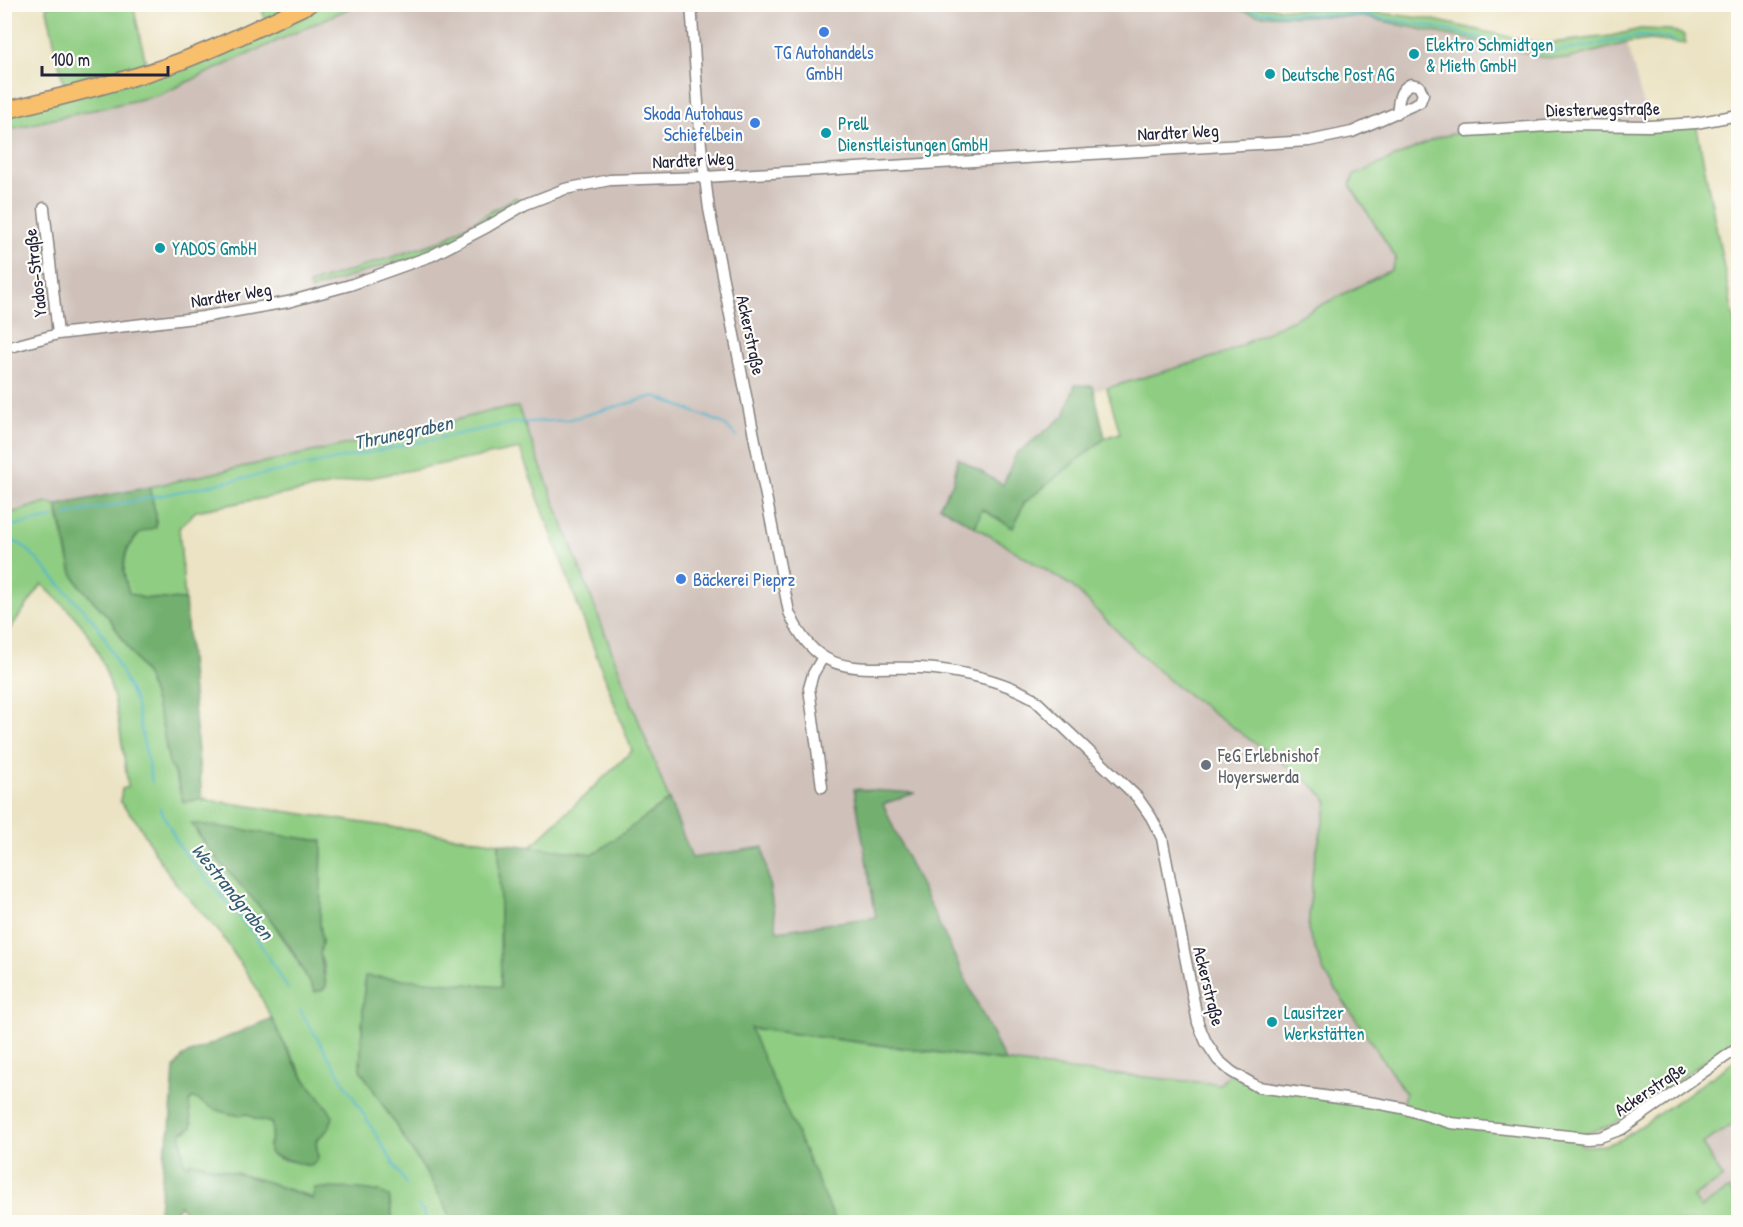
<svg xmlns="http://www.w3.org/2000/svg" width="1743" height="1227" font-family="'Patrick Hand',sans-serif">
<style>
.industrial{fill:#cfc1ba}
.green{fill:#8fcd82;stroke:#58785e;stroke-width:1.5;fill-rule:evenodd}
.forest{fill:#73b070;stroke:#4a6956;stroke-width:1.5}
.lines{fill:none;stroke-linecap:round;stroke-linejoin:round}
.stream{stroke:#4fb5cd;stroke-width:2}
.minor-casing{stroke:#86827f;stroke-width:13}
.primary-casing{stroke:#86827f;stroke-width:19}
.minor{stroke:#fff;stroke-width:10}
.primary{stroke:#f8bf6c;stroke-width:16}
.shop-dot{fill:#3f7fe0;stroke:#fdfcf7;stroke-width:2}
.culture-dot{fill:#0f9aa8;stroke:#fdfcf7;stroke-width:2}
.worship-dot{fill:#6b7280;stroke:#fdfcf7;stroke-width:2}
.labels{text-anchor:middle;dominant-baseline:central;stroke-width:4.5;stroke-linejoin:round;paint-order:stroke}
.culture-label{font-size:18px;fill:#0d838f;stroke:#fdfcf7;text-anchor:start}
.shop-label{font-size:18px;fill:#366cbe;stroke:#fdfcf7}
.street-label{font-size:18px;fill:#22223b;stroke:#fdfcf7}
.worship-label{font-size:18px;fill:#5b616d;stroke:#fdfcf7;text-anchor:start}
.water-label{font-size:20px;font-style:italic;fill:#345d75;stroke:#fdfcf7}
</style>
<rect width="100%" height="100%" fill="#fdfcf7"/>
<filter id="ink" filterUnits="userSpaceOnUse"><feTurbulence type="fractalNoise" baseFrequency=".0167" numOctaves="2"/><feDisplacementMap in="SourceGraphic" scale="12" xChannelSelector="R" yChannelSelector="G"/><feConvolveMatrix kernelMatrix="1 2 1 2 8 2 1 2 1" color-interpolation-filters="sRGB"/></filter>
<filter id="wash" filterUnits="userSpaceOnUse"><feTurbulence type="fractalNoise" baseFrequency=".008" numOctaves="4" result="noise"/><feDisplacementMap in="SourceGraphic" scale="24" xChannelSelector="R" yChannelSelector="G"/><feGaussianBlur stdDeviation="1.35" result="paint"/><feColorMatrix in="noise" values="0 0 0 0 0 0 0 0 0 0 0 0 0 0 0 0 0 1.4 0 .05"/><feComposite in="paint" operator="in"/></filter>
<g filter="url(#wash)">
<rect width="100%" height="100%" fill="#ebe3c3"/>
<!-- industrial -->
<path class="industrial" d="M357,4H1226L1259,16L1364,17L1495,45L1538,57L1567,59L1627,43L1649,125L1467,131L1439,137L1353,176L1350,185L1396,258L1391,270L1224,354L1094,391L1092,386L1075,385L1064,416L1016,454L1003,485L958,458L953,483L939,506L1072,586L1145,659L1176,686L1303,778L1319,791L1328,802L1313,867L1308,930L1324,972L1405,1093L1402,1108L1258,1087L1232,1072L1220,1084L1078,1071L1005,1061L902,847L883,803L913,793L854,789L876,917L777,931L763,847L692,858L518,407L494,410L437,425L80,502L57,505L51,503L40,504L5,515L4,130L159,95Z
M1738,1121V1206L1729,1189L1701,1208L1693,1197L1702,1144Z"/>
<!-- green -->
<path class="green" d="M46,5H133L148,72L266,24L261,5H356L159,95L5,130V111L66,95Z
M1226,5H1253L1260,7L1299,9L1364,11L1429,19L1541,44L1611,36L1640,29L1670,30L1684,35L1686,44L1650,40L1627,43L1567,59L1538,57L1495,45L1364,17L1258,15Z
M1696,123L1738,340V1038L1614,1124L1573,1138L1584,1146L1604,1145L1622,1139L1738,1059V1121L1702,1144L1723,1178L1693,1197L1701,1208L1729,1189L1738,1206V1222H836L749,1028L1078,1071L1220,1084L1232,1072L1244,1081L1402,1108L1405,1093L1324,972L1308,930L1313,867L1328,802L1319,791L1303,778L1176,686L1145,659L1072,586L975,527L981,509L1013,528L1024,503L1105,438L1120,433L1107,388L1224,354L1391,270L1396,258L1350,185L1353,176L1439,137L1467,131Z
M516,197L521,202C494,217 426,261 397,261L315,288L311,291L309,284L441,241Z
M518,407L669,800L594,854L529,848L632,751L520,449L196,511L179,528L185,600L143,598L128,593C116,553 131,543 156,515L149,487L437,425L494,410Z
M51,503L56,505L72,573L80,586L110,619L147,677L162,724L169,763L176,778L183,802L202,799L499,843L501,987L365,977L360,1069L432,1182L454,1222H393L389,1196L315,1188L313,1199L303,1194L199,1163L188,1165L184,1162L181,1136V1133L189,1130L192,1123C188,1115 186,1102 193,1096C207,1107 230,1117 247,1114L256,1119L272,1123L274,1130L268,1147L277,1158L306,1165L318,1159L316,1141L325,1133L307,1082L280,1036L256,987L221,934L177,885L160,861L138,823L120,802L122,789L128,787L127,779C120,730 116,680 89,636C78,617 58,601 42,584L5,636V515L40,504ZM192,824L322,841L320,923L322,943L320,954L324,966L326,986L323,990L315,992C297,961 280,930 257,902C235,876 208,854 192,824Z"/>
<!-- forest -->
<path class="forest" d="M1075,385L1093,386L1105,438L1024,503L1013,528L982,509L975,527L939,506L953,483L958,458L1003,485L1016,454L1064,416Z
M149,487L156,515V527C151,529 142,531 138,535C120,550 122,573 129,593L143,598L185,600L202,799L183,802L177,778L169,763L162,724L147,677L110,619L80,586L72,573L57,505Z
M854,789L915,793L883,804L902,847L1005,1061L750,1028L836,1222H454L432,1182L360,1069L365,976L501,987L499,843L594,854L669,800L692,858L763,847L777,931L876,917Z
M191,823L322,841L320,923L322,943L320,954L326,986L323,990L315,992L292,950L272,921L211,852Z
M272,1018C281,1040 293,1062 307,1082C316,1094 327,1104 333,1117L329,1128L316,1141L318,1159L311,1165H306L272,1155L269,1152C268,1141 275,1133 271,1123L256,1119L247,1114C229,1118 207,1107 193,1097L189,1103L192,1127L181,1133V1136L184,1162L188,1165L190,1162L199,1163L268,1182L312,1199L315,1188C335,1189 371,1186 389,1196L393,1222H225L194,1217L184,1211L180,1205L175,1213L174,1222H158L164,1153L170,1129L174,1068L183,1056Z"/>
<g class="lines">
<!-- stream -->
<path class="stream" d="M1237,4L1259,12L1364,16L1428,26L1539,52L1568,50L1640,36L1668,38L1675,42
M66,515L512,423L567,420L655,396L722,423L737,436
M4,527L53,518
M4,538L22,545L30,552L92,619L106,640L135,701L152,782
M160,808L179,846L254,934L288,989
M300,1010L406,1184
M419,1206L429,1222"/>
</g>
</g>
<g filter="url(#ink)">
<g class="lines">
<!-- minor casing -->
<g class="minor-casing">
<path id="minor" d="M691,4L701,146L709,209L789,612C821,688 871,662 935,669C968,673 1005,682 1033,698L1137,797L1151,817L1162,838L1198,1023L1206,1042L1218,1060L1232,1072L1258,1087L1375,1103L1402,1108L1451,1123L1587,1138L1600,1137L1622,1129L1738,1048
M1467,131L1563,125L1649,126L1696,123L1738,115
M44,208L58,334
M14,346L58,334L203,317L288,302L350,285L431,256L487,227L526,204L565,189L610,180L705,177L1309,141L1352,132L1420,102L1423,94L1419,86L1411,84C1398,90 1399,101 1397,113
M822,787L809,688L813,674L823,657"/>
</g>
<!-- primary casing -->
<g class="primary-casing">
<path id="primary" d="M4,111C58,97 112,85 165,67C214,50 261,26 309,4"/>
</g>
<!-- minor -->
<use href="#minor" class="minor"/>
<!-- primary -->
<use href="#primary" class="primary"/>
</g>
</g>
<!-- markers -->
<g class="shop-dot">
<circle cx="824" cy="32" r="6"/>
<circle cx="755" cy="123" r="6"/>
<circle cx="681" cy="579" r="6"/>
</g>
<g class="culture-dot">
<circle cx="1414" cy="54" r="6"/>
<circle cx="1270" cy="74" r="6"/>
<circle cx="826" cy="133" r="6"/>
<circle cx="160" cy="248" r="6"/>
<circle cx="1272" cy="1022" r="6"/>
</g>
<circle class="worship-dot" cx="1206" cy="765" r="6"/>
<g class="labels">
<!-- culture labels -->
<g class="culture-label">
<text x="1426" y="44">Elektro Schmidtgen<tspan x="1426" dy="21">&amp; Mieth GmbH</tspan></text>
<text x="1282" y="74">Deutsche Post AG</text>
<text x="838" y="123">Prell<tspan x="838" dy="21">Dienstleistungen GmbH</tspan></text>
<text x="172" y="248">YADOS GmbH</text>
<text x="1284" y="1012">Lausitzer<tspan x="1284" dy="21">Werkstätten</tspan></text>
</g>
<!-- shop labels -->
<g class="shop-label">
<text x="824" y="52">TG Autohandels<tspan x="824" dy="21">GmbH</tspan></text>
<text x="743" y="113" text-anchor="end">Skoda Autohaus<tspan x="743" dy="21">Schiefelbein</tspan></text>
<text x="693" y="579" text-anchor="start">Bäckerei Pieprz</text>
</g>
<!-- street labels -->
<g class="street-label">
<text transform="translate(1603 109) rotate(-1)">Diesterwegstraße</text>
<text transform="translate(1178 132) rotate(-3)">Nardter Weg</text>
<text transform="translate(693 160) rotate(-3)">Nardter Weg</text>
<text transform="translate(35 273) rotate(-97)">Yados-Straße</text>
<text transform="translate(231 295) rotate(-9)">Nardter Weg</text>
<text transform="translate(751 335) rotate(78)">Ackerstraße</text>
<text transform="translate(1209 986) rotate(76)">Ackerstraße</text>
<text transform="translate(1650 1089) rotate(-34)">Ackerstraße</text>
</g>
<!-- worship labels -->
<g class="worship-label">
<text x="1218" y="755">FeG Erlebnishof<tspan x="1218" dy="21">Hoyerswerda</tspan></text>
</g>
<!-- water labels -->
<g class="water-label">
<text transform="translate(403 432) rotate(-12)">Thrunegraben</text>
<text transform="translate(233 891) rotate(51)">Westrandgraben</text>
</g>
</g>
<!-- margin -->
<rect width="1743" height="1227" fill="none" stroke="#fdfcf7" stroke-width="24"/>
<!-- scale -->
<path d="M42 66v9h126v-9" fill="none" stroke="#22223b" stroke-width="3"/>
<text x="51" y="66" font-size="18" fill="#22223b" stroke="#fdfcf7" stroke-width="4.5" paint-order="stroke">100 m</text>
</svg>
